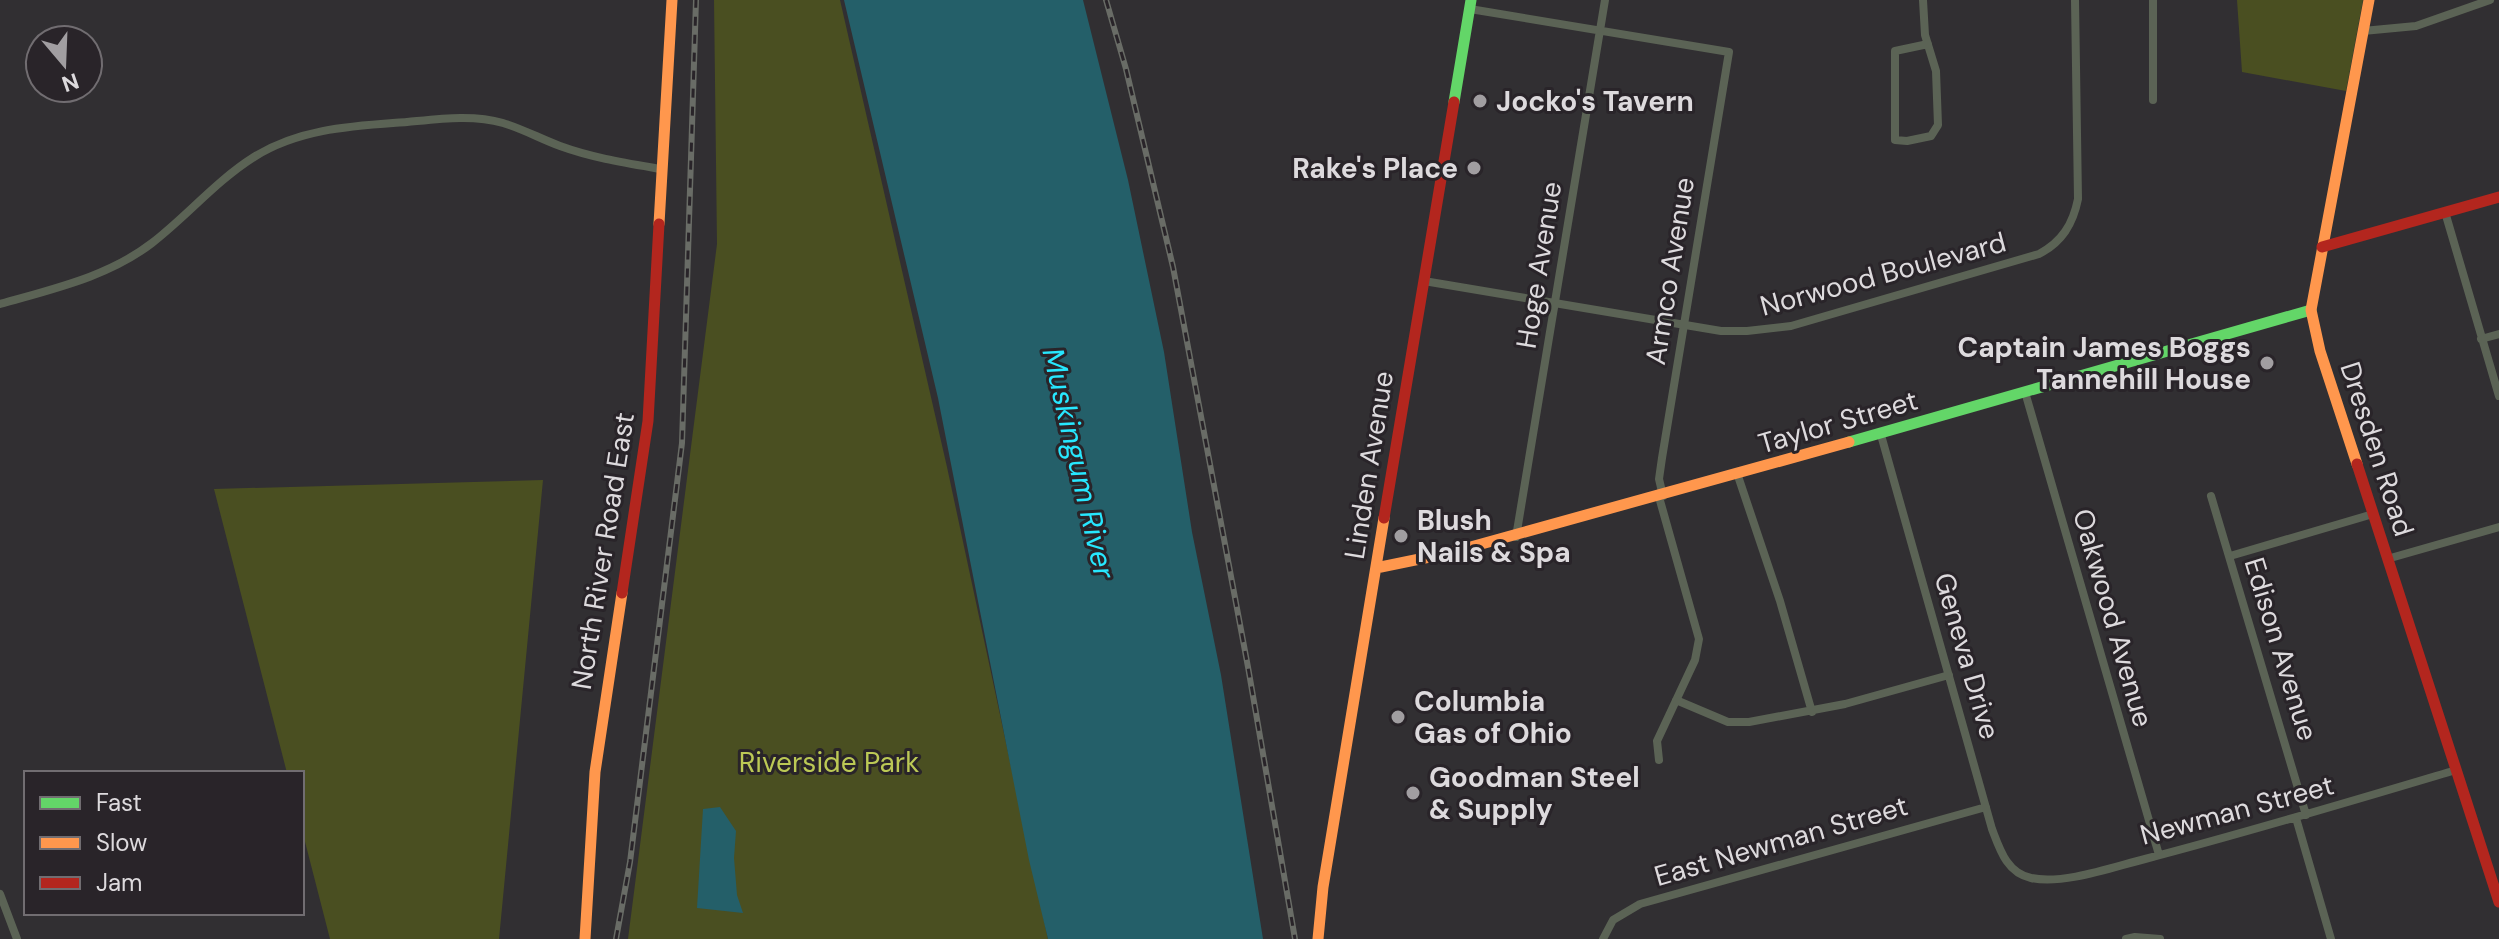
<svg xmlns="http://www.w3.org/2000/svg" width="2499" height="939" font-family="'DM Sans',sans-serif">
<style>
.green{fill:#4a4f21}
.water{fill:#245f69}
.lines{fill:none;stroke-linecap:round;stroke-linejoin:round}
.street{stroke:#5b6355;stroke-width:8}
.fast{stroke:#63d668;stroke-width:11}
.slow{stroke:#ff974d;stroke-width:11}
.jam{stroke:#b3261e;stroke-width:11}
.rail-casing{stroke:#696c66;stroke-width:6}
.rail{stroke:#292429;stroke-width:3;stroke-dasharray:9;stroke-linecap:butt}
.poi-dot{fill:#a19ea1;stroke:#292429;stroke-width:3}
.labels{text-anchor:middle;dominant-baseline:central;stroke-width:6;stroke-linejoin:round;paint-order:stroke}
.poi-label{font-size:28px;font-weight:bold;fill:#dddadd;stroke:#292429;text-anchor:start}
.street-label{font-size:28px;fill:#dddadd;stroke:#292429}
.park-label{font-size:28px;fill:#bcc955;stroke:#292429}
.water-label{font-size:30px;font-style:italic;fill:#27e7fe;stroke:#292429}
</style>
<rect width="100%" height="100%" fill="#312f32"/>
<!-- green -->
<path class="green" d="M714,0H840L947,467L1048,939H628L717,244Z
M2237,0H2363L2346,91L2242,72Z
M543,480L499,939H330L302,830V773H287L214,489Z"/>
<!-- water -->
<path class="water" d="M844,0H1083L1128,180L1164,352L1192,532L1221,675L1263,939H1048L1029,860L938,398Z
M720,807L736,831L734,858L737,895L743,913L697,908L703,809Z"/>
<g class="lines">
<!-- street -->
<path class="street" d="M1923,0L1925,35L1936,71L1938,125L1931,136L1907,141L1895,140V51L1928,44
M2153,0V100
M1470,9L1729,52L1662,458L1659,479L1663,496
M2363,31L2416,26L2490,0
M2445,212L2499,396
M1424,281L1721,331H1747L1791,326L2039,254C2062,242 2073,224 2078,199L2075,0
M0,304C52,289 108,277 152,243C187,216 216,181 254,157C300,128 354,126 407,122C438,119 473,114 503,123C523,129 541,139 560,146C593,158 626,163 661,169
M2481,339L2499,334
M2025,392L2159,855
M1881,435L1992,829C2000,850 2007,873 2031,878C2063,885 2113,867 2145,859C2249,832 2352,801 2456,770
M1738,476L1780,601L1812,712
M2211,496L2306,815
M1516,537L1605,0
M2230,556L2373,514
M2387,559L2499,527
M1676,700L1728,722H1749L1845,704L1949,675
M1659,760L1657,741L1695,660L1699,639L1659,497
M2296,818L2331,939
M0,894L17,939
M1603,939L1613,920L1640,904L1986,807
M2126,939L2135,937L2160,939"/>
<!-- fast -->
<path class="fast" d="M1454,102L1471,0
M1849,442L2311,310"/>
<!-- slow -->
<path class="slow" d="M659,224L672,0
M2357,464L2320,351L2311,310L2369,0
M1376,568L1449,553L1849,442
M585,939L595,772L622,593
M1318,939L1323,887L1384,518"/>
<!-- jam -->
<path class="jam" d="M2322,247L2499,197
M2357,464L2499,902
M1384,518L1454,102
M622,593L648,421L659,224"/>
<!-- rail casing -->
<g class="rail-casing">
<path id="rail" d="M1106,0L1126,69L1173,267L1248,667L1295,939
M616,939L630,862L682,443L696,0"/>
</g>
<!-- rail -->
<use href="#rail" class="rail"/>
</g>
<!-- markers -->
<g class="poi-dot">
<circle cx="1480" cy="101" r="8"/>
<circle cx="1474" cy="168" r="8"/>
<circle cx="2267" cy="363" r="8"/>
<circle cx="1401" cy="536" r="8"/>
<circle cx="1398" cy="717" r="8"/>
<circle cx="1413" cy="793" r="8"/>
</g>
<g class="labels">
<!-- poi labels -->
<g class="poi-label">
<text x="1496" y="101">Jocko's Tavern</text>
<text x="1458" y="168" text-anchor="end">Rake's Place</text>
<text x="2251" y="347" text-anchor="end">Captain James Boggs<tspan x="2251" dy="32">Tannehill House</tspan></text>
<text x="1417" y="520">Blush<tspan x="1417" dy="32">Nails &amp; Spa</tspan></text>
<text x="1414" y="701">Columbia<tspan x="1414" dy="32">Gas of Ohio</tspan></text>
<text x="1429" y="777">Goodman Steel<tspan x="1429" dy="32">&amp; Supply</tspan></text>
</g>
<!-- street labels -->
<g class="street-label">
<text transform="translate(1539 265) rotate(-81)">Hoge Avenue</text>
<text transform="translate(1670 271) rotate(-81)">Armco Avenue</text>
<text transform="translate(1883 274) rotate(-15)">Norwood Boulevard</text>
<text transform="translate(1838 422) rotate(-16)">Taylor Street</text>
<text transform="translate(2377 449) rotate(72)">Dresden Road</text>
<text transform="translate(1369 465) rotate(-81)">Linden Avenue</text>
<text transform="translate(603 551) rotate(-81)">North River Road East</text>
<text transform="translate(2113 618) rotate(74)">Oakwood Avenue</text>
<text transform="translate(2281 649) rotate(73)">Edison Avenue</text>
<text transform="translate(1967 656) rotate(74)">Geneva Drive</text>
<text transform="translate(2237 810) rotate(-15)">Newman Street</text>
<text transform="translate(1781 841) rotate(-16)">East Newman Street</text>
</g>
<!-- park labels -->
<g class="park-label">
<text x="829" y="762">Riverside Park</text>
</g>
<!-- water labels -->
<g class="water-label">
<text transform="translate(1079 463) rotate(77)">Muskingum River</text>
</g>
</g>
<!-- legend -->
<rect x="24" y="771" width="280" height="144" fill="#292429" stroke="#716d71" stroke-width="2"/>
<rect x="40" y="797" width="40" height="12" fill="#63d668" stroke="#716d71" stroke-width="2"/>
<text x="96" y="811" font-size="24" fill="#dddadd">Fast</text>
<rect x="40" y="837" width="40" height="12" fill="#ff974d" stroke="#716d71" stroke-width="2"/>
<text x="96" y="851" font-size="24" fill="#dddadd">Slow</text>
<rect x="40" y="877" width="40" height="12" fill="#b3261e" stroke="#716d71" stroke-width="2"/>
<text x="96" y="891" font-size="24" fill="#dddadd">Jam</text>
<!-- north arrow -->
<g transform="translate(64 64) rotate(161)"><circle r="38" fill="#292429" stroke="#716d71" stroke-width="2"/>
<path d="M0-6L14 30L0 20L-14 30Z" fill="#a19ea1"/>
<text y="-12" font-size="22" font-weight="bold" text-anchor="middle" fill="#dddadd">N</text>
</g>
</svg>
